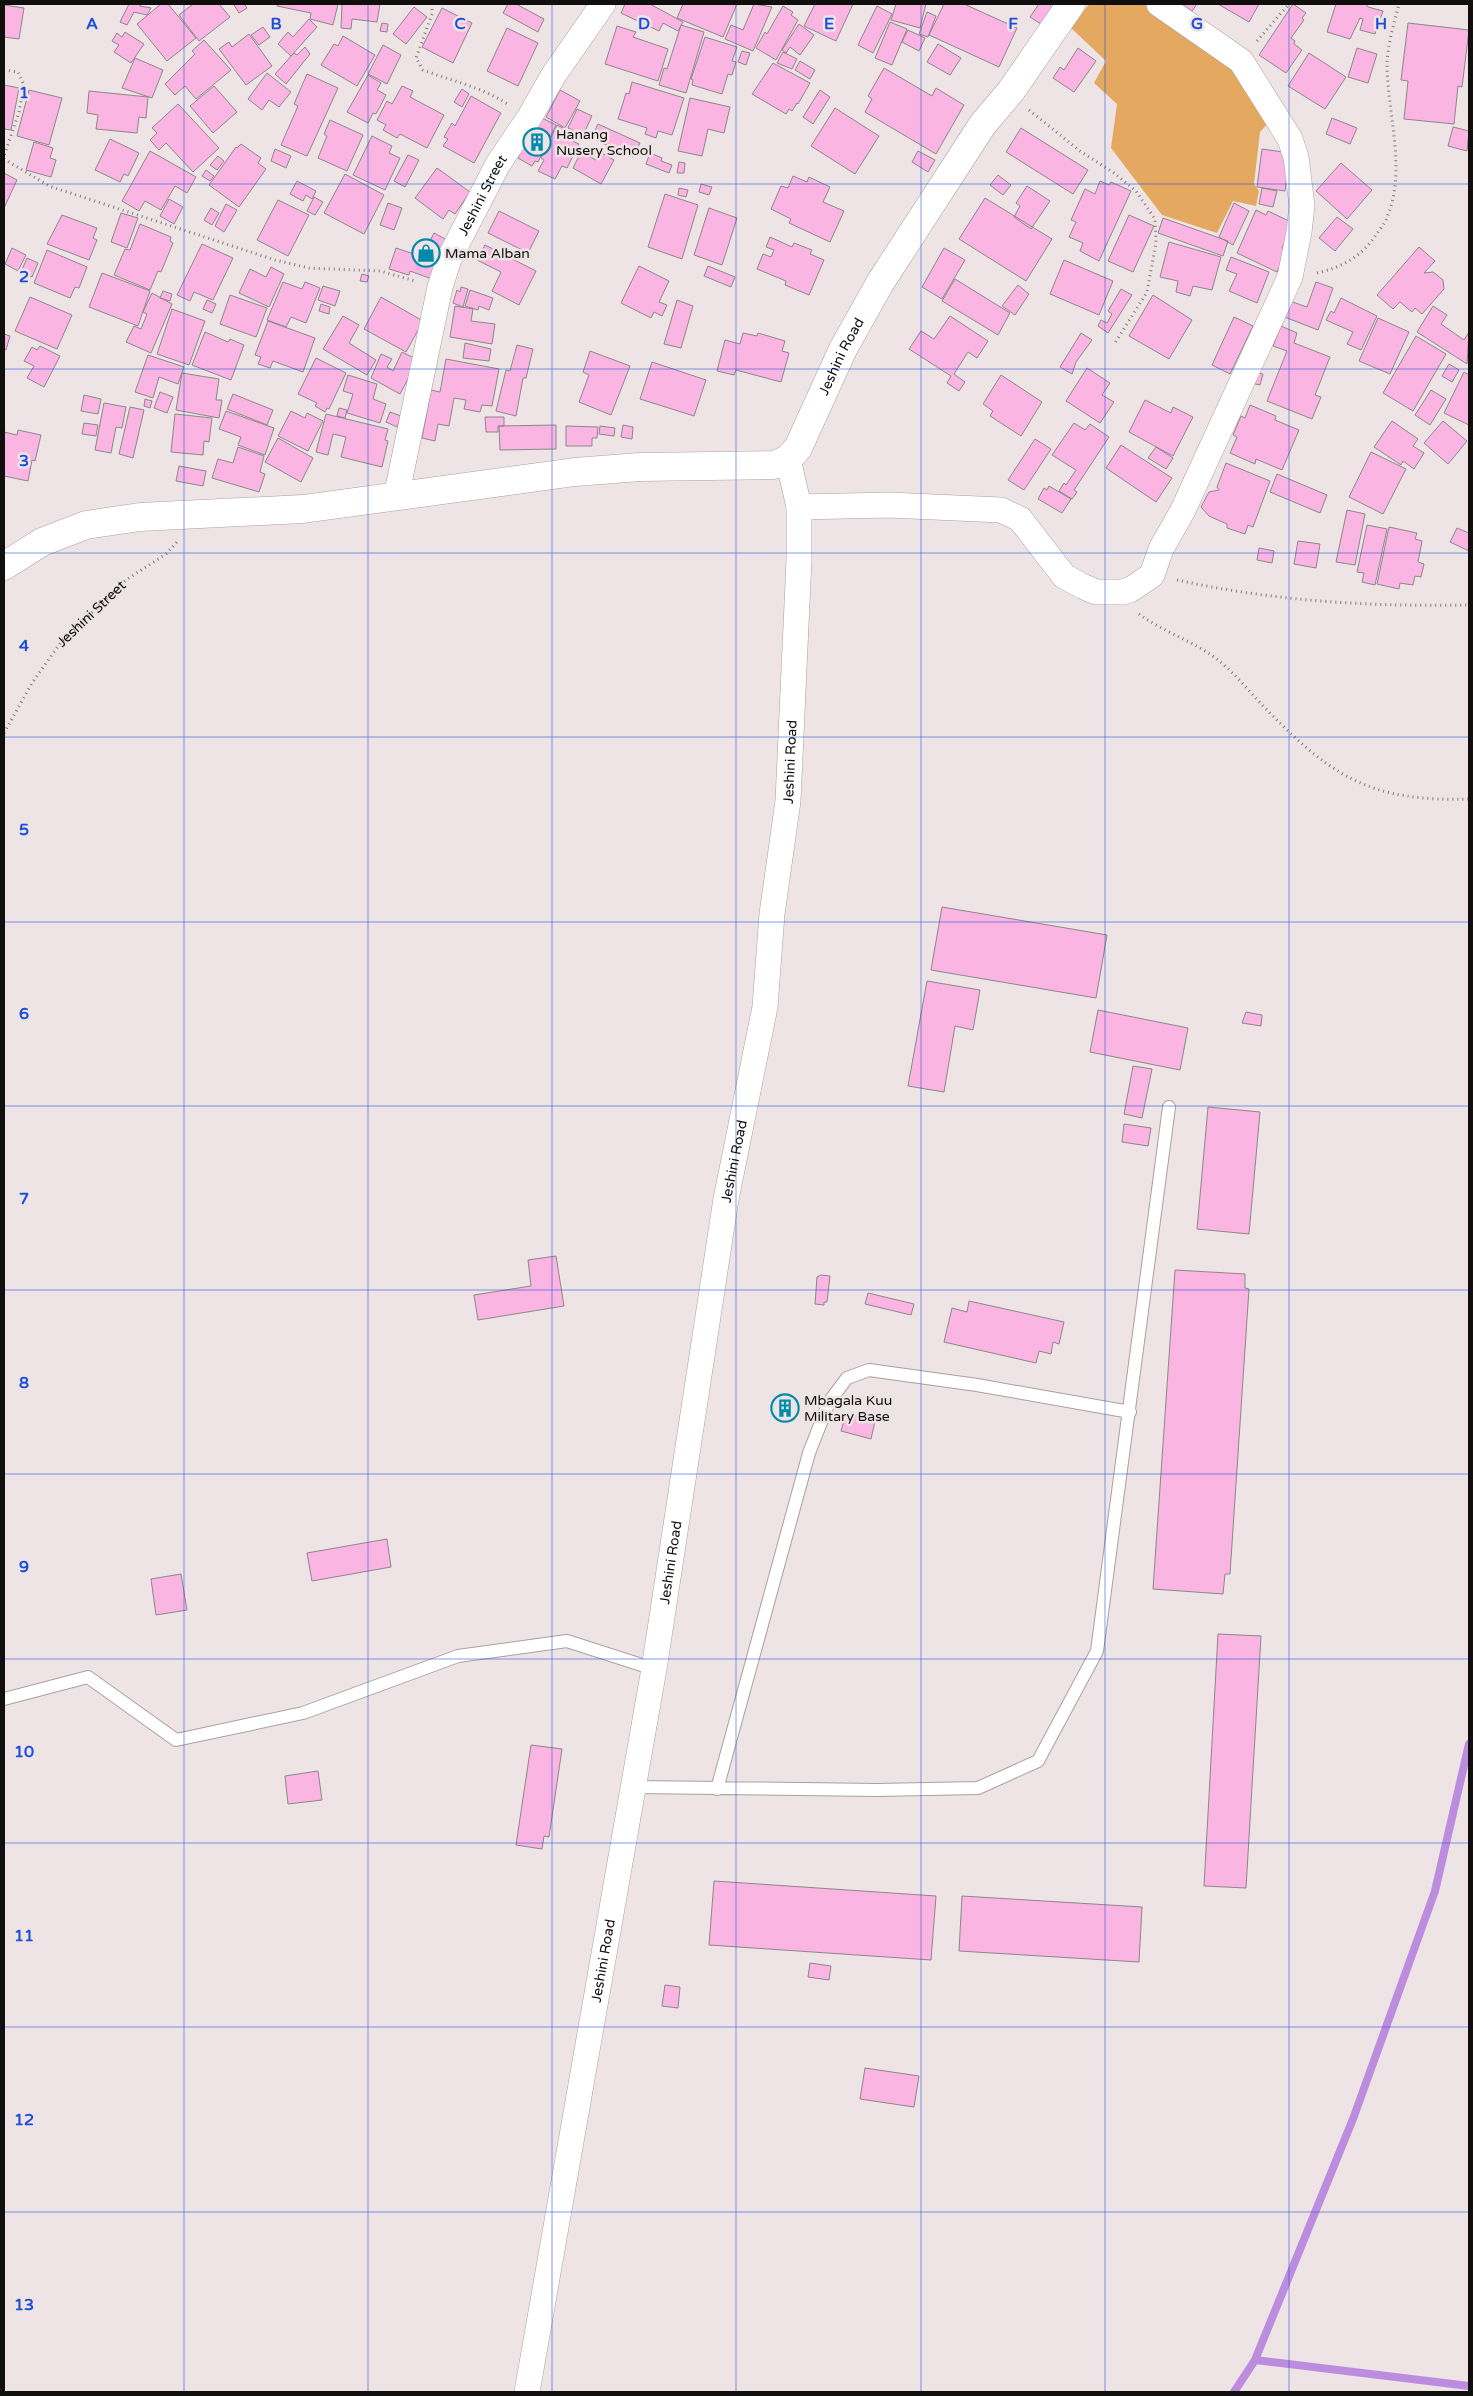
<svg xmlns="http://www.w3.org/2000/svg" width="1473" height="2396" font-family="'Varela Round',sans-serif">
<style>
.green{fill:#e4a861}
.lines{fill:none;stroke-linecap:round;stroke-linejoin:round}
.stream{stroke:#bc8dde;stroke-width:8}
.building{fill:#fbb5e3;stroke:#8d868a}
.lane-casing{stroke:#a9a0a1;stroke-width:14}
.street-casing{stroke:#a9a0a1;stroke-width:26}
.secondary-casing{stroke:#a9a0a1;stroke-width:29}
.path{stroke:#807a7a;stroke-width:3;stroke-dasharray:1 4;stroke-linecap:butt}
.lane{stroke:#fff;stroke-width:12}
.street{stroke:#fff;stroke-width:25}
.secondary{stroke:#fff;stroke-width:28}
.grid{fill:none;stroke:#1d4ed8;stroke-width:1;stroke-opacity:0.55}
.labels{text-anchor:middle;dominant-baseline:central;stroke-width:5;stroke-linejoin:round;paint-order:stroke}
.poi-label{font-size:14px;fill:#110e0e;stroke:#eee4e5;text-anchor:start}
.street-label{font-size:14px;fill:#110e0e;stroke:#eee4e5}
.grid-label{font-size:16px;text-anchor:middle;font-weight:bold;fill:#1d4ed8;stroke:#eee4e5;stroke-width:5;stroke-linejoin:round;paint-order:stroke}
</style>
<rect width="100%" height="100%" fill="#eee4e5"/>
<!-- green -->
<path class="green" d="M1089,4H1150L1227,50L1270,121L1260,132L1254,184L1259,191L1256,206L1233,201L1217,233L1162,215L1111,148L1117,104L1094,83L1106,61L1071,28Z"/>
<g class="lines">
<!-- stream -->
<path class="stream" d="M1255,2360L1469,2386
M1234,2392L1255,2360L1353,2119L1435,1891L1469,1744"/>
</g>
<!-- building -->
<path class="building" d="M129,4H140V6L151,8L147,15L134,12L127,25L120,22Z
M161,4H168L196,38L167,61L137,24Z
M193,4H219L230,17L199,41L179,15Z
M237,4H244L247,8L239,13L234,5Z
M278,4H338L333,25L310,19L311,13L277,6Z
M342,4H380L377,22L352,19L351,29L341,28Z
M508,4H516L544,19L538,32L503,13Z
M625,4H650L683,22L678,31L663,23L659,31L621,13Z
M683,4H737L723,37L677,18Z
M754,4L772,7L753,51L725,39L731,25L743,30Z
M815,4H853L836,41L804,26Z
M896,4H926L920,28L891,20Z
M944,4H964L1017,28L999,67L929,35Z
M1039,4H1059L1044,26L1030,17Z
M1181,4H1197L1192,11Z
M1218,4H1259L1249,22Z
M1293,4L1306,13L1302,18L1304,20L1291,38L1295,41L1294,44L1302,50L1286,73L1259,55Z
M1336,4H1366L1368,7L1383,11L1375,34L1360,30L1363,19L1360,18L1350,39L1327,32Z
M4,5L24,8L19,39L4,37Z
M783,6L793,12L791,15L798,20L776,60L756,48L765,32L767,34Z
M877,6L892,14L873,53L858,45Z
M414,7L427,17L406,44L393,34Z
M442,8L472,23L453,63L422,47Z
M927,12L936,16L928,37L919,34Z
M309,19L317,27L291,56L278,44L288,32L293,37Z
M890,22L907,29L892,65L875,58Z
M382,23L388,24L387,32L380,31Z
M1408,23L1469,30L1462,87L1458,86L1454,124L1404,119L1408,81L1401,80Z
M799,24L814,35L800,55L790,47L786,53L782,50Z
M681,25L704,32L686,93L659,85L664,68L667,69Z
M617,26L636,32L633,37L668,49L658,81L605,64Z
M263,27L270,37L259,45L251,35Z
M507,28L538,43L518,86L487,71Z
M908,30L925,38L919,51L902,42Z
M125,32L144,44L131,63L114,52L119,45L112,41L117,33L122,37Z
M249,34L272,66L246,85L219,49L229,42L232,47Z
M343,36L375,55L357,86L321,65L334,44L338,46Z
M705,37L737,47L732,61L736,62L732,75L728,74L722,94L692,85L693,80L691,79Z
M204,40L231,70L196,99L185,86L175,95L165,84L195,54L192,51Z
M938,44L961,58L950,75L927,62Z
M383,45L401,55L387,84L368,74Z
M305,47L310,54L286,84L275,74L294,53L297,55Z
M1078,48L1096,61L1074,92L1053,78L1060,67L1064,70Z
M1357,48L1377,54L1368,83L1348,77Z
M742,51L750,53L746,65L738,62Z
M783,52L797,59L792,69L777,63Z
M1309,53L1346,77L1325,109L1288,86Z
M135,58L163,70L152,98L122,88Z
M800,61L815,70L810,79L795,70Z
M773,63L810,83L798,104L797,103L792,111L789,109L786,114L752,94Z
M884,68L932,96L936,88L964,105L936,154L865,112L872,99L868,96Z
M267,73L291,92L279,107L269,100L262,110L248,99Z
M307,74L338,88L307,156L281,145L298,106L294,104Z
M368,75L381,83L377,90L386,95L376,114L373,113L368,123L347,112Z
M632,82L684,98L672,135L658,131L656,138L645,134L647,128L618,119L626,93L629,94Z
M4,85L19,88L11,130L4,129Z
M214,86L237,112L213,133L190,106Z
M402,86L413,91L410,97L444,115L427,148L400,134L397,138L383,130L386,125L377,120L387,101L392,104Z
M462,89L469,94L462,107L454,102Z
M29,90L62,98L49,145L17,136Z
M560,90L580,101L565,128L546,117Z
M820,90L830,97L813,124L803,117Z
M89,91L148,97L146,118L139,117L137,133L96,129L98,115L87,113Z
M471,96L501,113L474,163L443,146L448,139L444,137L452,123L455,126Z
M690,98L730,107L724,133L708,129L702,156L678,151Z
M178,104L219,148L193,172L166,143L159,150L150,140L157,133L152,128Z
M835,108L879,136L855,174L811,146Z
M577,109L592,116L583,135L568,128Z
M538,116L556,125L538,162L535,161L532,166L518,158Z
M1332,118L1357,128L1350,144L1326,134Z
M330,120L363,135L347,171L318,158L327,136L324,134Z
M598,124L640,143L633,157L591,138Z
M557,125L565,129L562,136L579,144L567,168L562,166L555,179L538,171L544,160L541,158Z
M1453,127L1469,131L1467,151L1448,146Z
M1021,128L1088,170L1073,194L1006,152Z
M372,136L392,146L389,153L400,158L385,190L353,175Z
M110,139L139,153L128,176L124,174L120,182L95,170Z
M34,142L53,148L50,158L56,160L51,177L26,170Z
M241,144L261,158L258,163L266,169L239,207L209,185L236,147L237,148Z
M275,149L291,156L286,168L271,161Z
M1262,149L1290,153L1285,191L1257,187Z
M150,151L196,177L187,193L175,186L161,210L145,201L139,211L122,201Z
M918,151L935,160L928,172L912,162Z
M581,152L596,160L600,152L614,160L601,184L573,168Z
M650,153L662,158L661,161L672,165L669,173L646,164Z
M408,155L419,160L405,187L394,181Z
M218,156L224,161L217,170L210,165Z
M679,162L685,163L684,173H677Z
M1341,163L1372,190L1347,219L1316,191Z
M437,168L470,192L455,214L449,210L443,219L415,198Z
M206,170L214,176L210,181L202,176Z
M4,173L17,180L4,208Z
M345,174L384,195L364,234L324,213Z
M998,175L1011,185L1003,195L990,185Z
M793,176L807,182L809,177L830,187L823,202L844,211L830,242L789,223L791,219L771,209L781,186L788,188Z
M297,181L316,191L312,199L306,195L303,201L290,194Z
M1100,181L1109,185L1111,182L1131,191L1099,261L1080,251L1083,243L1069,237L1076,222L1071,220L1085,189L1095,194Z
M701,184L712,187L709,195L699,192Z
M1027,186L1050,201L1031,229L1014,217L1020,206L1016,203Z
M679,188L688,190L686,197L678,195Z
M1262,188L1277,191L1273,207L1259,204Z
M665,194L698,205L682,259L648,247Z
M314,197L323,202L315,215L307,211Z
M985,198L1052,239L1026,281L959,239Z
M169,199L183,207L174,224L160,216Z
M278,200L309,215L288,256L257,240Z
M388,203L402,208L394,230L380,225Z
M1234,203L1249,211L1233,245L1219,237Z
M226,204L237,210L224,232L215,226Z
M211,208L219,213L212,225L204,220Z
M709,208L737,218L722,265L694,255Z
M1256,210L1266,215L1268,211L1293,223L1282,248L1287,250L1277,272L1237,253Z
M499,211L539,231L528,253L488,233Z
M121,213L138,218L127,248L111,242Z
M62,215L97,228L93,238L97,240L89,260L47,244Z
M1129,215L1154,226L1133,272L1108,261Z
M1337,217L1353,229L1335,251L1319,238Z
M1163,218L1228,241L1223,256L1158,233Z
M140,224L171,237L170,241L173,243L161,272L158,271L150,290L114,275L125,249L130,250Z
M434,233L447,240L441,264L423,255Z
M770,237L792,247L794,243L812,250L810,254L824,260L809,295L785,285L786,281L757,269L763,254L771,257L774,250L766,247Z
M1169,242L1221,257L1212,290L1193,286L1190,296L1176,292L1178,281L1160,277Z
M202,244L233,258L213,300L194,292L190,301L177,295Z
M485,245L536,271L519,305L492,291L501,272L477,260Z
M1419,247L1435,261L1424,273L1433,272L1443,280L1444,289L1422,314L1415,308L1412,312L1400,302L1393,309L1377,295Z
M12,248L26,255L18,271L5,264Z
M396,248L417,255L416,258L436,265L432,279L410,271L409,275L389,269Z
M944,248L965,260L942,299L922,287Z
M47,250L87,267L79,288L75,287L70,298L34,283Z
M1231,257L1269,272L1257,303L1229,291L1237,274L1226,270Z
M27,258L38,263L32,277L21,272Z
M1064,260L1113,281L1099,315L1050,294Z
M639,266L669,281L659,302L667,305L662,316L654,312L651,318L621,303Z
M708,266L735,277L731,287L704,276Z
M271,267L284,274L269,307L239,293L250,269L266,277Z
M102,273L150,291L138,326L89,307Z
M362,274L369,276L367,282L360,281Z
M955,279L1010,313L998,335L942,301Z
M283,282L302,289L305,282L320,288L306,323L291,317L286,327L267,320Z
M1316,282L1333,288L1318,330L1282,316L1287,300L1307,307Z
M1018,285L1029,294L1015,315L1002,306Z
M323,286L340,291L335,306L318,300Z
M461,287L468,289L463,307L453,303L457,290L460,292Z
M1121,289L1132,295L1108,333L1098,326L1101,320L1107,323L1112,314L1108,311Z
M470,290L493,298L489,310L479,306L478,310L465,306Z
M163,291L172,294L170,301L160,298Z
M152,293L172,304L151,353L126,342L134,326L141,329L147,314L143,312Z
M230,295L267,308L256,337L220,324Z
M1153,295L1192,320L1169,359L1129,336Z
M30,297L72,315L57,349L15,331Z
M381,297L423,321L406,352L364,329Z
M1341,298L1377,316L1361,350L1347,344L1353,332L1326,320L1331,311L1334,313Z
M207,300L216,304L212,313L203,309Z
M677,300L693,306L681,348L664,344Z
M321,304L330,307L329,314L319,311Z
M455,306L473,309L471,321L495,324L492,344L450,337Z
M1433,306L1447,315L1441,324L1464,340L1469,332L1467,364L1417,332Z
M172,309L205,321L189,365L157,354Z
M343,316L359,325L349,343L376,360L367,375L323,349Z
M950,316L988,341L977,358L968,352L954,374L965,382L959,391L947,383L951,376L909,349L921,331L934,339Z
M1234,317L1253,326L1230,374L1212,365Z
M1378,318L1409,332L1390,374L1359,361Z
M268,321L315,338L303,372L273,361L270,368L258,364L261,357L255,355Z
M1281,326L1297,333L1294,343L1330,357L1315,395L1321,397L1312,419L1267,401L1287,351L1273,346Z
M205,332L228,342L230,339L244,345L231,380L192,365Z
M743,333L757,336L758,333L785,341L782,351L789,353L781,382L736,370L734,375L717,371L725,340L740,344Z
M1081,333L1092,340L1076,362L1072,374L1060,367Z
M4,334L10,336L6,350L4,349Z
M1416,336L1446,354L1413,411L1383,393Z
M465,343L491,349L489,361L463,358Z
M517,345L533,349L526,378H523L516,416L496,411L506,370L510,371Z
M40,346L60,356L44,387L27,378L34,366L24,361L32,347L37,350Z
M590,351L630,366L611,415L579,402L589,375L583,372Z
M402,352L418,360L400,394L371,378L381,354L392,359L387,367L393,371Z
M148,355L184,367L178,384L159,377L153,398L135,392Z
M316,358L346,373L329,409L327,408L325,412L315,406L317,403L298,394Z
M446,359L499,369L492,406L482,405L480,412L464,409L466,400L454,398L449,426L438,424L435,441L422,438L431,390L440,392Z
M652,362L706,380L694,416L640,399Z
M1449,364L1459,370L1452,382L1442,376Z
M1087,368L1110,383L1102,395L1114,402L1100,423L1066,401Z
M1254,372L1263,374L1260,385L1251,383Z
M1464,372L1469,375V425L1444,413Z
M182,373L219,379L216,400H222L219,418L176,410Z
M348,375L377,384L373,399L386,404L380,423L347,413L353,394L343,391Z
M1001,375L1042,402L1021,436L990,416L993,411L983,404Z
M1431,390L1446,399L1430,425L1415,415Z
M160,392L173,397L167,413L154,408Z
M233,394L273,410L267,425L227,409Z
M84,395L101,399L98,414L81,411Z
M145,399L152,401L150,408L144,406Z
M1145,400L1171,413L1173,407L1193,417L1173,456L1129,432Z
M104,403L126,407L122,428L116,427L111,453L95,450Z
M1250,405L1276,416L1275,420L1299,430L1282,470L1256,459L1255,464L1230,453L1237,437L1233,435L1241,416L1245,418Z
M130,407L144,410L133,458L119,454Z
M339,408L347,410L345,418L337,416Z
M226,411L274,428L265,455L238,445L241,437L219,429Z
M291,411L305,418L307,413L323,421L308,451L278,436Z
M390,412L401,416L397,427L386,422Z
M175,414L212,418L209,442L204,441L203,455L171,452Z
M326,414L388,429L385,440L388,441L382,467L341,457L346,437L333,434L328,455L316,452Z
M485,417H504V426H498V432H486Z
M1392,421L1418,439L1413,446L1424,453L1414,469L1403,461L1401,465L1374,447Z
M1443,421L1467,441L1448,464L1424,443Z
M84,423L98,425L96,436L82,434Z
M1074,423L1085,430L1090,424L1109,437L1074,490L1077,492L1072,499L1059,491L1064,483L1066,485L1076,470L1052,455Z
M556,425V449L500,450L499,426Z
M623,425L633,427L632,439L621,437Z
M566,426L598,427L597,438H592V446H566Z
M600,426L615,428L614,436L599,434Z
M18,430L41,435L35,461L32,460L28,481L4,476V432L17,435Z
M278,438L313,458L301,482L265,462Z
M1035,439L1051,449L1024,490L1008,480Z
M1121,445L1172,478L1156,502L1106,468Z
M238,447L264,456L260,472L265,474L259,492L212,478L218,459L233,463Z
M1156,447L1173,458L1166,469L1148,458Z
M1371,452L1406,469L1383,514L1349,497Z
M1226,463L1270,481L1253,527L1248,525L1245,534L1227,528V524L1209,516L1201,507L1209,492L1219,490L1217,487Z
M179,466L206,471L203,486L176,481Z
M1277,474L1327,495L1320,513L1270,492Z
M1049,486L1071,499L1062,513L1038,499L1044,488L1047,490Z
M1347,510L1365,514L1355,565L1336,562Z
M1367,525L1387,529L1375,585L1362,582L1364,573L1357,572Z
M1389,527L1417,533L1415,539L1422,541L1418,562L1424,564L1421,577L1415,576L1413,585L1400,583L1399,589L1377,584Z
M1457,528L1469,533V551L1450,542Z
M1298,541L1320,544L1316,568L1294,564Z
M1259,548L1274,551L1272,563L1257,560Z
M942,907L1107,935L1096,998L931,970Z
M927,981L980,990L973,1030L955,1026L944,1092L908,1086Z
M1098,1010L1188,1028L1180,1070L1090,1052Z
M1246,1012L1262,1015L1261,1026L1242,1023Z
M1133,1066L1152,1069L1142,1118L1124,1114Z
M1208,1107L1260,1112L1249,1234L1197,1229Z
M1124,1124L1151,1128L1148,1146L1122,1142Z
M556,1256L564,1306L478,1320L474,1295L531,1286L528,1260Z
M1175,1270L1245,1274V1288L1249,1289L1230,1574H1225L1223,1594L1153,1589Z
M821,1275L830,1276L827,1302H824V1305L815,1304L817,1277Z
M868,1293L914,1304L911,1315L865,1304Z
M969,1301L1064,1322L1059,1344L1053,1342L1051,1354L1039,1351L1036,1363L944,1342L952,1308L967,1312Z
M778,1396L796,1399L793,1420L774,1417Z
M846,1413L875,1421L871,1439L841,1431Z
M387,1539L391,1567L312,1581L307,1553Z
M181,1574L187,1610L156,1615L151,1579Z
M1218,1634L1261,1636L1246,1888L1204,1886Z
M531,1745L562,1749L549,1837L544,1836L542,1849L516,1845Z
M318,1771L322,1800L288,1804L285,1776Z
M714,1881L936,1896L931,1960L709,1945Z
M962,1896L1142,1907L1139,1962L959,1951Z
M810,1963L831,1966L829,1980L808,1977Z
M665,1985L680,1987L678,2008L662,2006Z
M865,2068L919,2076L914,2107L860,2099Z"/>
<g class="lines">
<!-- lane casing -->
<g class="lane-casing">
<path id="lane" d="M4,1699L88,1677L176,1740L303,1713L458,1656L567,1641L654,1669
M633,1787L877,1790L978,1788L1038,1761L1097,1651L1169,1107
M717,1789L809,1453L829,1402L847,1378L869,1370L977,1385L1130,1412"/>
</g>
<!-- street casing -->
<g class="street-casing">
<g id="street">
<path id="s2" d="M396,497L440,287L449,259L498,164L529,118L553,76L603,4"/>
<path d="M799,507L889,505L1001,510L1020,519L1064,576L1082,586L1096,592H1122L1130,590L1152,575L1161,549L1183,510L1290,277L1299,232L1302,206L1296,157L1290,139L1241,61L1159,4"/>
<path id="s3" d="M527,2392L654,1669L726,1199L765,1007L772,914L788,801L799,560V507L788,459"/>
</g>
</g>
<!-- secondary casing -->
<g class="secondary-casing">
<g id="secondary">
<path id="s4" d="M4,566L42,542L86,525L140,517L303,509L575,472L640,467L774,465L788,459L798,448L843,349L880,283L983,124L1011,91L1071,4"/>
</g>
</g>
<!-- path -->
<g class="path">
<path d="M432,4V14L416,58L423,70C452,81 482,87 509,105"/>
<path d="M1257,41L1289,4"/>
<path d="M4,70L18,72L24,85L19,112L4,156"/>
<path d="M1029,110L1080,151L1114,173L1136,191L1155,219L1156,243L1147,292L1115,343"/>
<path d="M4,159L49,186L275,260L309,268L380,271L415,281"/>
<path d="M1317,273C1342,267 1361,257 1376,235C1380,229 1386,222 1388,215C1406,169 1388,115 1387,67C1387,46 1394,24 1399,4"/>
<path d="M1177,580C1273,601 1371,607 1469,605"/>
<path d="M1139,614C1163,632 1194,641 1218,660C1236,674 1252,695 1268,711C1334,779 1374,802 1469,799"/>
<path id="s1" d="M4,733L32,683L61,642L126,580L166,554L177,542"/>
</g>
<!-- lane -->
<use href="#lane" class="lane"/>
<!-- street -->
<use href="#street" class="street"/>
<!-- secondary -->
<use href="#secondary" class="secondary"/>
</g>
<!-- grid -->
<path class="grid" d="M184,4V2392M368,4V2392M552,4V2392M736,4V2392M921,4V2392M1105,4V2392M1289,4V2392M4,184H1469M4,369H1469M4,553H1469M4,737H1469M4,922H1469M4,1106H1469M4,1290H1469M4,1474H1469M4,1659H1469M4,1843H1469M4,2027H1469M4,2212H1469"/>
<!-- icons -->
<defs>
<g id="building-ring" transform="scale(1.4375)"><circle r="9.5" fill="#eee4e5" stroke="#008baa" stroke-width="1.5"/><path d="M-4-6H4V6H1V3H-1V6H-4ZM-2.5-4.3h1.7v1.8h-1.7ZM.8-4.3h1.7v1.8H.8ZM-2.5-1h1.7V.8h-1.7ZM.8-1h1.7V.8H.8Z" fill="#008baa"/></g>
<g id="shop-ring" transform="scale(1.4375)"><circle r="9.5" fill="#eee4e5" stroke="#008baa" stroke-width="1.5"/><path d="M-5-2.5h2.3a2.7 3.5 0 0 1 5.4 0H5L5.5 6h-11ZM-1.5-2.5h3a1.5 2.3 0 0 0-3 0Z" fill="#008baa"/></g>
</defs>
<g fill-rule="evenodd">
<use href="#building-ring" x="537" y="142"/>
<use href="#shop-ring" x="426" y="253"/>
<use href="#building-ring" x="785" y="1408"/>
</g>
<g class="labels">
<!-- poi labels -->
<g class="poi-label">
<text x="556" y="134">Hanang<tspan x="556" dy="16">Nusery School</tspan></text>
<text x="445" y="253">Mama Alban</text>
<text x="804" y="1400">Mbagala Kuu<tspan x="804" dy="16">Military Base</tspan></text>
</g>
<!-- street labels -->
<g class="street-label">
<text stroke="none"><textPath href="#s2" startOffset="316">Jeshini Street</textPath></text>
<text stroke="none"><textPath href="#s4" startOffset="915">Jeshini Road</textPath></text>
<text stroke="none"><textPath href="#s1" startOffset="149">Jeshini Street</textPath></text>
<text stroke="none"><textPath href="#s3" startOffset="1652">Jeshini Road</textPath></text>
<text stroke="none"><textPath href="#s3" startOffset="1248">Jeshini Road</textPath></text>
<text stroke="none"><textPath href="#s3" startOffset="842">Jeshini Road</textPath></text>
<text stroke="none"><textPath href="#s3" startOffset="438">Jeshini Road</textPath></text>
</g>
</g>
<g class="grid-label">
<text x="92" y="29">A</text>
<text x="276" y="29">B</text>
<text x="460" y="29">C</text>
<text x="644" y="29">D</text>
<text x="829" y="29">E</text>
<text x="1013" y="29">F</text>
<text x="1197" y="29">G</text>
<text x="1381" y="29">H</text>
<text x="24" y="98">1</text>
<text x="24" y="282">2</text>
<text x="24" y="466">3</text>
<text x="24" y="651">4</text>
<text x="24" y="835">5</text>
<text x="24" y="1019">6</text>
<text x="24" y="1204">7</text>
<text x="24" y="1388">8</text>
<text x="24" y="1572">9</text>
<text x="24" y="1757">10</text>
<text x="24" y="1941">11</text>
<text x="24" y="2125">12</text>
<text x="24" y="2310">13</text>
</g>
<!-- border -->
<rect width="1473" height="2396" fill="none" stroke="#110e0e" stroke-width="10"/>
</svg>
